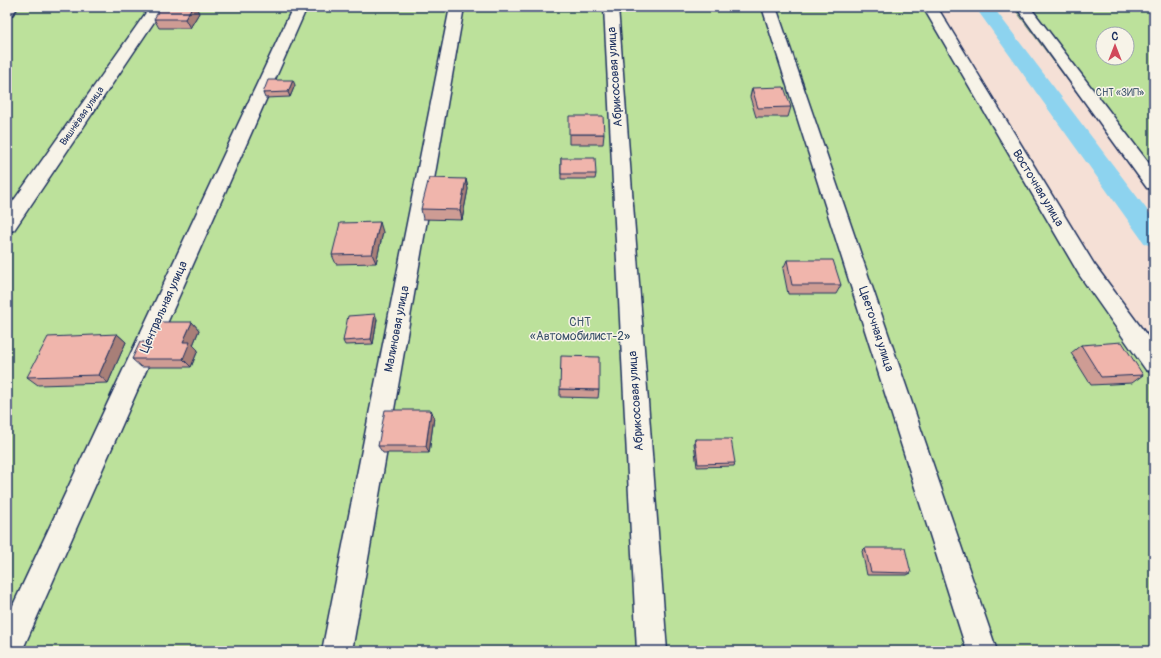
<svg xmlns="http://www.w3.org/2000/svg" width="1161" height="658" font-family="Pangolin,sans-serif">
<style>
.green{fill:#bce19b;stroke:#6c887c;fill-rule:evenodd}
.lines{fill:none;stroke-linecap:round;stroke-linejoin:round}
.canal{fill:#8dd3ef;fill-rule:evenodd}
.minor-casing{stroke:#1b2f5e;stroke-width:3}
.minor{fill:#f7f3e8;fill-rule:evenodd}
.wall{fill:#ce9c94;stroke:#1b2f5e}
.shaded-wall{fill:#a87f78;stroke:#1b2f5e}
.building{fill:#f0b5ac;stroke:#1b2f5e}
.labels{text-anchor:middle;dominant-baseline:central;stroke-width:3;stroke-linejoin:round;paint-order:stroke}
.far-park-label{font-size:10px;fill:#3b536a;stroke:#f7f3e8}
.far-street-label{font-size:10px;fill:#1b2f5e;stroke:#f7f3e8}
.street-label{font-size:12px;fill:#1b2f5e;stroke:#f7f3e8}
.park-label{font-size:12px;fill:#3b536a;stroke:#f7f3e8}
</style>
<rect width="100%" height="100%" fill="#f5e0d6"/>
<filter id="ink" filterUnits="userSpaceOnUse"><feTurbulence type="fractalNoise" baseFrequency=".025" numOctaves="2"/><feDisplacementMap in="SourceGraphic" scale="8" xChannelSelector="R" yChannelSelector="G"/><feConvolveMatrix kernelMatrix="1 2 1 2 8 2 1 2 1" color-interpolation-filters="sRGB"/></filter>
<g filter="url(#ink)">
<!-- green -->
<path class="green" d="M7,7H930L1154,363V651H7Z
M1013,7H1154V197L1148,188ZM1103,34H1127V58H1103Z"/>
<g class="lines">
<!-- canal -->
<path class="canal" d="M975,7H993L1154,219V246L1145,244Z"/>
<!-- minor casing -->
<g class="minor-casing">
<path id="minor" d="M7,7H18L12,15L7,16Z
M150,7H164L14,230L7,232V210Z
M293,7H307L22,651H7V618Z
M450,7H464L352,651H322Z
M604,7H618L667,651H637Z
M762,7H776L997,651H967Z
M923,7H937L1094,264L1154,345V373L1146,370L1080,276Z
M1016,7H1030L1154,170V189L1147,188Z"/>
</g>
<!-- minor -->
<use href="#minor" class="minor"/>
</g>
<!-- wall -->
<path class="wall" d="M199,13L190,28H159L154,19Z
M295,85L290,97L265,98L263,93Z
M752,88L791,107L788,117H756L750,97Z
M569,134H604L603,144H569Z
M561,158L596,174L595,179H561Z
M466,179L468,189L462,220L423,219L421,209Z
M383,232L376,263L336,264L332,255Z
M787,260L841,285L836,294H788L783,269Z
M377,319L373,344L345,345L343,341Z
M192,322L199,330L193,345L198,350L191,367H141L132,359L150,342Z
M117,334L126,342L108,383L38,385L27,377Z
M1081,345L1143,375L1132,383L1091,385L1071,353Z
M560,389L599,390L598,398L560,397Z
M431,410L434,417L429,453H383L378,446Z
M695,439L735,463L734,466L697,467L694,443Z
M865,548L911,573L907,575H867L862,551Z"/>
<!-- shaded-wall -->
<path class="shaded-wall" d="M192,7H196L199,13L190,28L185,19Z
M293,80L295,85L290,97L288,92Z
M466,179L468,189L462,220L460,210Z
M380,222L383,232L376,263L372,254Z
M375,314L377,319L373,344L371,339Z
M192,322L199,330L193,345L198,350L191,367L183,359V342Z
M117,334L126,342L108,383L99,375Z
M431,410L434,417L429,453L426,446Z"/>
<!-- building -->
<path class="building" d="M161,7H192L185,19H154Z
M268,80H293L288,92L263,93Z
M784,87L791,107L758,108L752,88Z
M569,116H603L604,134H569Z
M561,158H595L596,174H561Z
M429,178L466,179L460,210L421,209Z
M380,222L372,254L332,255L340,223Z
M787,260H833L841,285H792Z
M375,314L371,339L343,341L348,316Z
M159,322H192L183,342H190L183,359H132L140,342H150Z
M117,334L99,375L27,377L48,337Z
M1122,342L1143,375L1101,377L1081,345Z
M561,356L599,357V390L560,389Z
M385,410H431L426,446H378Z
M695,439H731L735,463L698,464Z
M865,548H905L911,573L871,572Z"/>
</g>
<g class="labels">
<!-- far-park labels -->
<g class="far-park-label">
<text x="1120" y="93">СНТ «ЗИП»</text>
</g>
<!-- far-street labels -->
<g class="far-street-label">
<text transform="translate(82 116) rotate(-55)">Вишнёвая улица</text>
</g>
<!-- street labels -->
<g class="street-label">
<text transform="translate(615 77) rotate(-94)">Абрикосовая улица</text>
<text transform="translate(1038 188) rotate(59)">Восточная улица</text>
<text transform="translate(164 307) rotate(-66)">Центральная улица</text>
<text transform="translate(397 329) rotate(-79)">Малиновая улица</text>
<text transform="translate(876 329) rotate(72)">Цветочная улица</text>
<text transform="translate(636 401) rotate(-94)">Абрикосовая улица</text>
</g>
<!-- park labels -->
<g class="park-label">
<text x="580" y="322">СНТ<tspan x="580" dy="14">«Автомобилист-2»</tspan></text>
</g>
</g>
<!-- margin -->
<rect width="1161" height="658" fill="none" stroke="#f7f3e8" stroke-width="24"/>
<rect x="12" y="12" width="1137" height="634" fill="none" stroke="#1b2f5e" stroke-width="1.5" filter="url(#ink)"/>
<!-- north arrow -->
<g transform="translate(1115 46)"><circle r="19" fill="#f7f3e8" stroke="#9fa5b1"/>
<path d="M0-3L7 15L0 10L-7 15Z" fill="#d1495b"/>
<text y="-6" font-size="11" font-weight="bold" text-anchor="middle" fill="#1b2f5e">С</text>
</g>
</svg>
